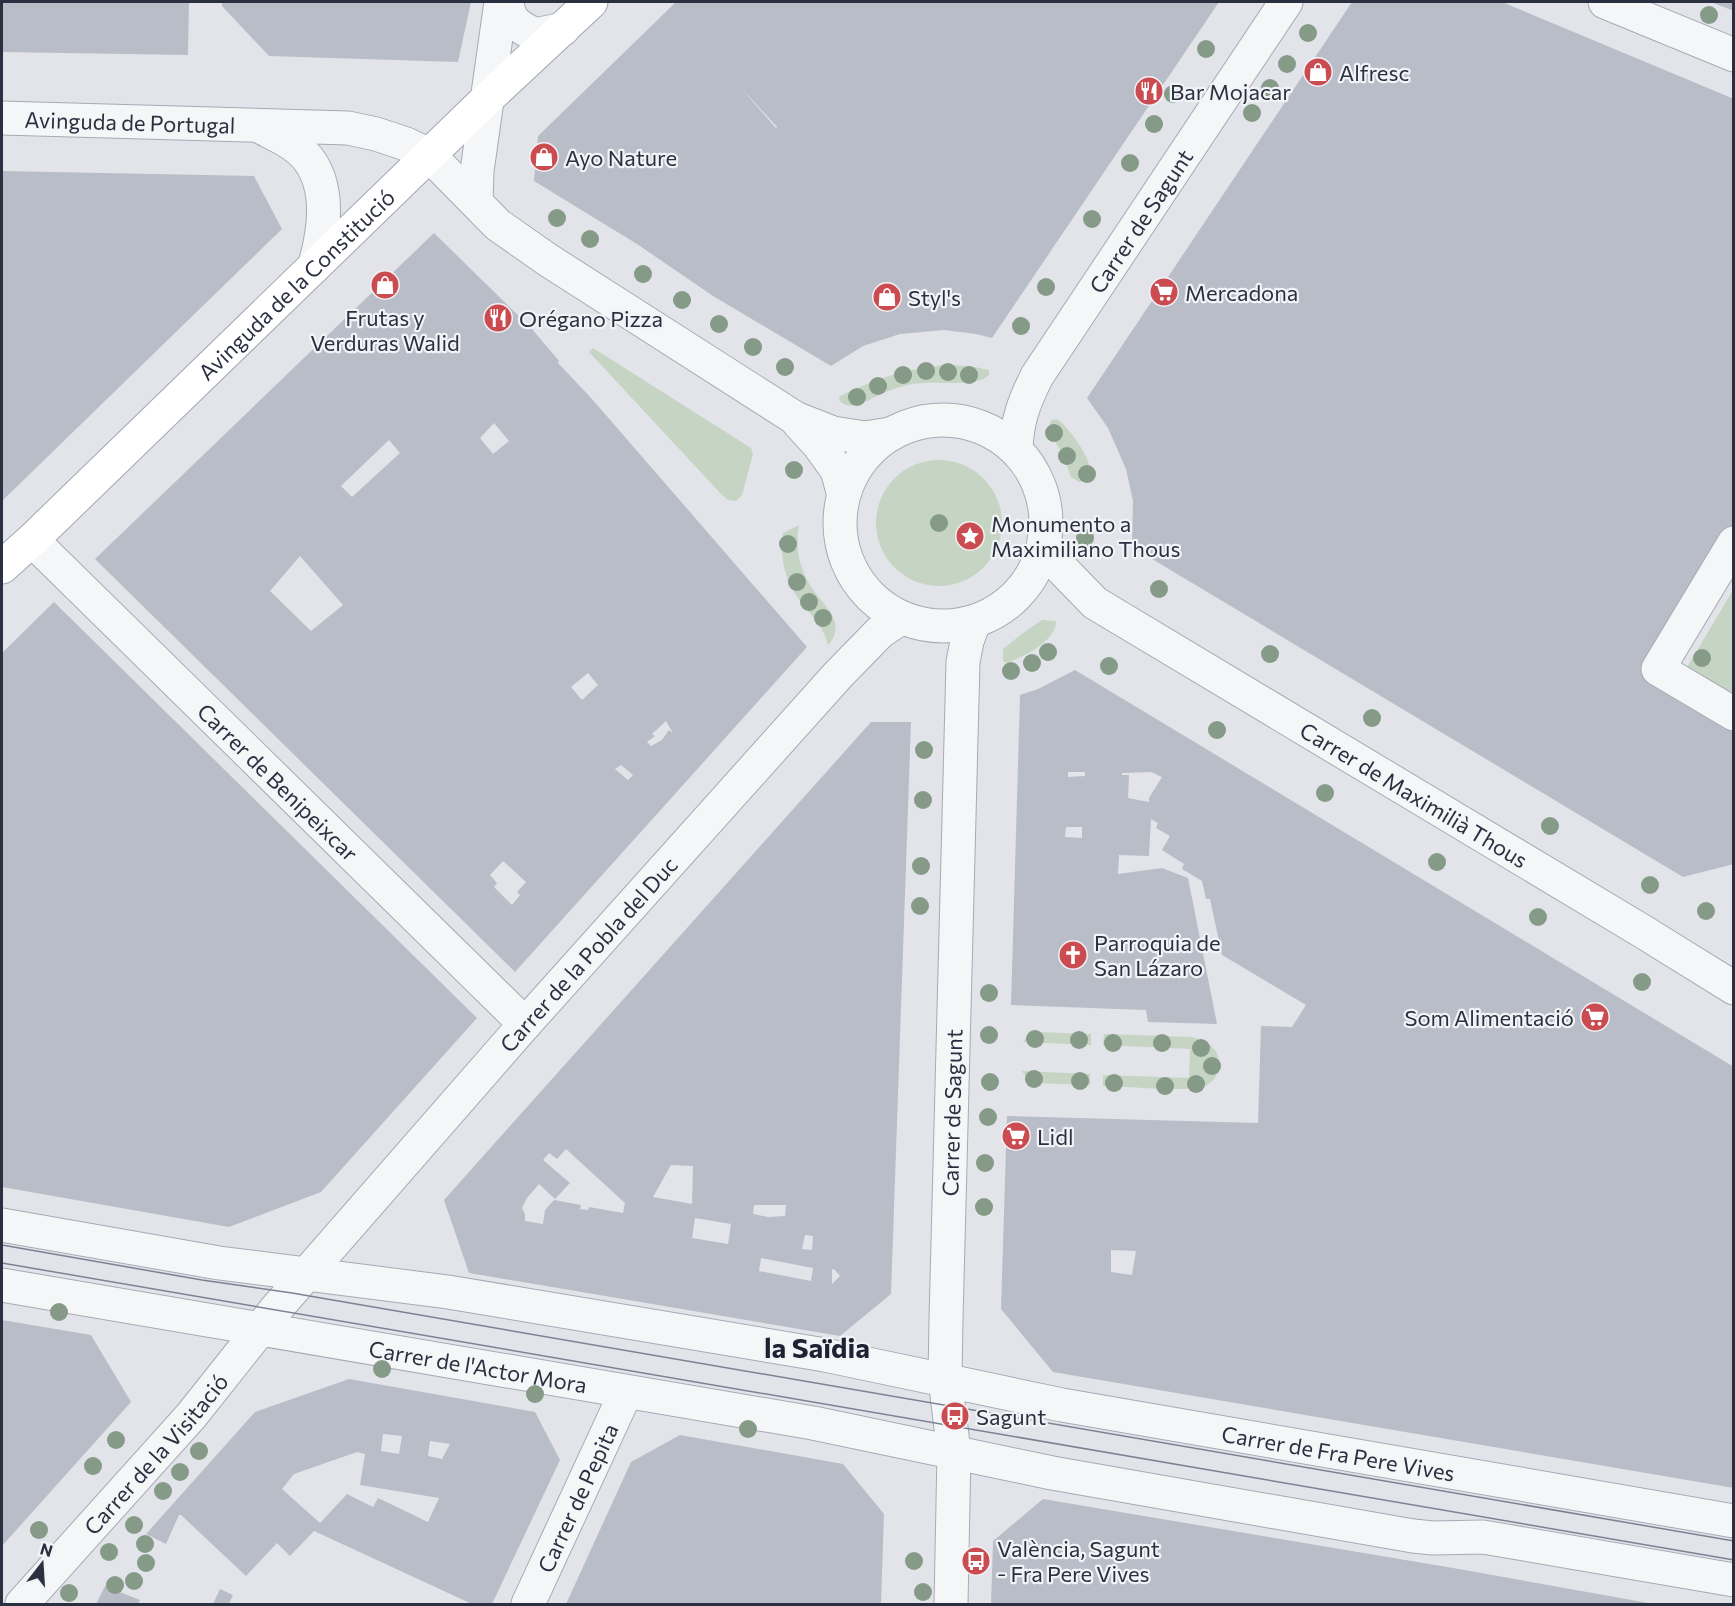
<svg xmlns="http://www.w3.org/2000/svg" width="1735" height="1606" font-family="Commissioner,sans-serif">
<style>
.green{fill:#c6d4c3}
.building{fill:#b9bdc7;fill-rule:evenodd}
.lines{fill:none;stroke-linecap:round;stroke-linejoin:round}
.minor-casing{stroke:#a7aab4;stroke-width:35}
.major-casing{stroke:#a2a7b5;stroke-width:35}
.minor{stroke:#f5f6f8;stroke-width:33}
.major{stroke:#fff;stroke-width:33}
.tram{stroke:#7c8293;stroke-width:1.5}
.tree{fill:#869a88}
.labels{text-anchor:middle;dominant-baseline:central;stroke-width:4.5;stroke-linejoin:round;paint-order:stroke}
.poi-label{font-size:22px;fill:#2b3041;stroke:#f2f3f7;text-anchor:start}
.street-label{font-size:22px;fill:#2b3041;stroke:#f2f3f7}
.district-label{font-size:28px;font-weight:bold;fill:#1d2232;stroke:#f2f3f7}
</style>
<rect width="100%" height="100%" fill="#e2e4ea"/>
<!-- green -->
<path class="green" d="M593,348L751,448L753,454L742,495L736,501L728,500L722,495L589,352Z
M946,365L970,366L989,370V375C976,389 930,379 908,385C899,387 890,390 881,394C869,399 851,414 839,400L840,396C875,379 907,368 946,365Z
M1057,419C1070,428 1096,464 1090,479L1079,482L1071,477L1062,453L1048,430L1051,420Z
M876 523a63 63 0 1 1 126 0a63 63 0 1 1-126 0Z
M799,525C795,546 799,567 810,585C821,604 849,622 828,645C824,628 814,618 803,605C786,584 779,560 783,533Z
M1733,590V698L1686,669Z
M1042,620L1056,621C1056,642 1023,657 1006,663L1003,661V649L1023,633Z
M1037,1032L1091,1034V1045L1023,1042L1030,1034Z
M1104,1034L1192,1037C1204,1041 1217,1046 1219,1060C1221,1071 1215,1081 1205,1086C1188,1093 1124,1086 1103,1086V1075L1189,1078L1190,1049L1103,1045Z
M1022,1071L1090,1074V1085L1034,1083L1029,1081Z"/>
<!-- building -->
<path class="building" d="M2,2H189L188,55L2,52Z
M222,2H471L458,62L269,56L222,6Z
M676,2H1219L992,338L976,334L944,330L900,334L863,346L831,366L713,296L637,244L534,181L538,136ZM740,87L756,104L777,127L776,128Z
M1352,2H1502L1734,99V543L1658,669L1734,714V864L1683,877L1132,547L1133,501L1126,469L1108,428L1087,398Z
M1711,2H1734V11Z
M2,171L254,176L282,229L2,501Z
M434,233L532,329L559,361L558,363L592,399L807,647L515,972L95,559ZM494,423L509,441L493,454L480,438ZM389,440L400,453L352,497L341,486ZM300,556L343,605L311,631L270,591ZM588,673L598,685L582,700L571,687ZM666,721L673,733L669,730L662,740L651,746L647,742L655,736L652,734ZM621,765L633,775L628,780L615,769ZM503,861L526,882L517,892L520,895L512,905L494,887L497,883L490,875Z
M54,602L477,1018L321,1192L229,1227L2,1187V653Z
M1075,670L1734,1067V1488L1053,1372L1001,1309L1007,1116L1258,1123L1261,1026L1292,1027L1306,1005L1222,955L1210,899H1206L1202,881L1182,869L1184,864L1162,850L1170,836L1156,828L1158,823L1151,819L1149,856L1119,855L1118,874L1162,868L1188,878L1217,1024L1148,1022L1146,1010L1011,1005L1020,695L1038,689ZM1068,772H1085V776L1068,777ZM1151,772L1162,777L1149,798V802L1128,798L1129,775H1122V773ZM1066,827H1082V838L1065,837ZM1111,1250L1136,1251L1132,1275L1111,1272Z
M871,722H911L891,1294L840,1336L469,1273L444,1200ZM566,1149L625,1203L623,1213L589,1207L588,1210L580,1209L581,1205L554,1200L545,1210L543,1224L525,1221V1214L522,1208L527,1198L539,1184L555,1199L570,1183L543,1160L549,1153L557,1159ZM671,1165L693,1166L692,1204L653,1197ZM754,1205H786L785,1216L768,1217L753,1214ZM695,1218L731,1224L728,1244L692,1238ZM805,1235L813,1236L812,1250L802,1249ZM761,1258L813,1268L811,1281L759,1271ZM832,1269L835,1270L840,1276L832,1284Z
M2,1320L91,1335L131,1402L2,1546Z
M349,1379L535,1412L560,1460L492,1604H472L314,1531L290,1556L277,1543L246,1576L181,1515H179L166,1544L146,1534L255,1412ZM383,1434L402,1436L399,1454L381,1451ZM430,1441L450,1444L442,1459L428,1456ZM357,1452L365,1454L360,1485L439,1498L428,1522L378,1498L373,1507L347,1494L320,1523L282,1489L294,1474Z
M680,1435L843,1464L884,1514L881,1604H566L631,1462Z
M1043,1499L1453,1568L1654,1604H991L993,1541Z
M105,1586L140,1600L138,1604H96Z
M220,1589L233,1595L229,1604H213Z"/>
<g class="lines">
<!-- minor casing -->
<g class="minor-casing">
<g id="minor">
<path d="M507,2C509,22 518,26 535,35L563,29"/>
<path d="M1605,2L1734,55"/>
<path id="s1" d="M2,118L348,128L376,134L406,144L429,155L498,225L548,260L795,418L833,433L865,438L890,434"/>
<path d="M261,127C275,135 292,141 304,154C331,183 325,229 315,264"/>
<path d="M476,201L477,171L501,2"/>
<circle cx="943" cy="523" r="103"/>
<path d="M798,422L819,445L837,470L843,492"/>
<path id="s2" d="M1016,450C1017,420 1024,402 1037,376L1286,2"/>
<path id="s3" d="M32,540L525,1024"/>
<path id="s4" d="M1044,540L1057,564L1095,603L1642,931L1734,988"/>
<path d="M1734,543L1658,669L1734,714"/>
<path id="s5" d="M2,1225L219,1263L448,1292L825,1355L1062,1405L1734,1521"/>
<path id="s6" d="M2,1285L813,1423L1052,1473L1413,1536L1433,1538L1483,1537L1734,1580"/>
<path id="s7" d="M22,1604L191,1416L276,1309L525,1024L838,675L880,632L901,618"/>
<path id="s8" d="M528,1604L626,1392"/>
<path id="s9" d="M951,1604L954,1452L945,1379L946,1319L963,662L967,641L974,622"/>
</g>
</g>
<!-- major casing -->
<g class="major-casing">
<g id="major">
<path id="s10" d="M2,567L32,540L489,97L591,2"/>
</g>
</g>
<!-- minor -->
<use href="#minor" class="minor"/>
<!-- major -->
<use href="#major" class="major"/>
<!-- tram -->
<path class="tram" d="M2,1245L202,1280L292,1293L1734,1541
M2,1263L1734,1560"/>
</g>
<!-- trees -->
<g class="tree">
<circle cx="1709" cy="15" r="9"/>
<circle cx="1308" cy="33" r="9"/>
<circle cx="1206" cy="49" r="9"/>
<circle cx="1287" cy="64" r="9"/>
<circle cx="1270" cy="88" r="9"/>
<circle cx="1173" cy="94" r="9"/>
<circle cx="1252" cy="113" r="9"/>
<circle cx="1154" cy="124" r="9"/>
<circle cx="1130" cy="163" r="9"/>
<circle cx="557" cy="218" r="9"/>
<circle cx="1092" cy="219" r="9"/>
<circle cx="590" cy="239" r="9"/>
<circle cx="643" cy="274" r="9"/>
<circle cx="1046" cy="287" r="9"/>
<circle cx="682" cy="300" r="9"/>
<circle cx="719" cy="324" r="9"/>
<circle cx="1021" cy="326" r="9"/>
<circle cx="753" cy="347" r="9"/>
<circle cx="785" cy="367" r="9"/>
<circle cx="926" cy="371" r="9"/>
<circle cx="948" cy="372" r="9"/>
<circle cx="903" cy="375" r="9"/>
<circle cx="969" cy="375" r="9"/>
<circle cx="878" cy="386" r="9"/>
<circle cx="857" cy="397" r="9"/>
<circle cx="1054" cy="433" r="9"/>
<circle cx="1067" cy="456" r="9"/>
<circle cx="794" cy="470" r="9"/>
<circle cx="1087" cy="474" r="9"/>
<circle cx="939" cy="523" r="9"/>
<circle cx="1085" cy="538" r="9"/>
<circle cx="788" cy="544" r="9"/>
<circle cx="797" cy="582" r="9"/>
<circle cx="1159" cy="589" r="9"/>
<circle cx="809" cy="602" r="9"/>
<circle cx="823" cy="618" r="9"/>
<circle cx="1048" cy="652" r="9"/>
<circle cx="1270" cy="654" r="9"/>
<circle cx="1702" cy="658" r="9"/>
<circle cx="1032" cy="663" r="9"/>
<circle cx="1109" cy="666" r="9"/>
<circle cx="1011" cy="671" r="9"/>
<circle cx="1372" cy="718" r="9"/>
<circle cx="1217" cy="730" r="9"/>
<circle cx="924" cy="750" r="9"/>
<circle cx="1325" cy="793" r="9"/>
<circle cx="923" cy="800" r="9"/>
<circle cx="1550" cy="826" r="9"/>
<circle cx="1437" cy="862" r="9"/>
<circle cx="921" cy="866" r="9"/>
<circle cx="1650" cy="885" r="9"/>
<circle cx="920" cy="906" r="9"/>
<circle cx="1706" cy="911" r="9"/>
<circle cx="1538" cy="917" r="9"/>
<circle cx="1642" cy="982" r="9"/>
<circle cx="989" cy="993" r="9"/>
<circle cx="989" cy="1035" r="9"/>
<circle cx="1035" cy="1039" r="9"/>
<circle cx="1079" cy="1040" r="9"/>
<circle cx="1113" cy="1043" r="9"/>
<circle cx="1162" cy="1043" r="9"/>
<circle cx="1201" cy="1048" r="9"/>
<circle cx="1212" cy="1066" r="9"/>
<circle cx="1034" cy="1079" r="9"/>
<circle cx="1080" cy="1081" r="9"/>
<circle cx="990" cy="1082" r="9"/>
<circle cx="1114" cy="1083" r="9"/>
<circle cx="1196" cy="1084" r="9"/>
<circle cx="1165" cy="1086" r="9"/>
<circle cx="988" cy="1117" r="9"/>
<circle cx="985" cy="1163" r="9"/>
<circle cx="984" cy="1207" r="9"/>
<circle cx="59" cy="1312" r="9"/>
<circle cx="382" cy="1369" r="9"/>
<circle cx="535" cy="1394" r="9"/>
<circle cx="748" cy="1429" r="9"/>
<circle cx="116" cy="1440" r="9"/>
<circle cx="199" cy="1451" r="9"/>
<circle cx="93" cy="1466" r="9"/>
<circle cx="180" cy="1472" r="9"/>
<circle cx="163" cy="1491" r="9"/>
<circle cx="134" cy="1525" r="9"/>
<circle cx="39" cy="1530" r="9"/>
<circle cx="145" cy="1544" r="9"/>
<circle cx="109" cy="1552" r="9"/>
<circle cx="914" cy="1561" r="9"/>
<circle cx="146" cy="1563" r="9"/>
<circle cx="134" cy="1581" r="9"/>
<circle cx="115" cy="1585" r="9"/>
<circle cx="923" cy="1592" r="9"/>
<circle cx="69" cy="1593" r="9"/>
</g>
<!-- icons -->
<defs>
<g id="shop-disc" transform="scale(1.5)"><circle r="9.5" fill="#ca4c51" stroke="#f2f3f7"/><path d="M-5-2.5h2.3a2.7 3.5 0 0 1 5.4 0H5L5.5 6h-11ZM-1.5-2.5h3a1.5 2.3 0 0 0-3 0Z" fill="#fff"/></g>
<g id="restaurant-disc" transform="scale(1.5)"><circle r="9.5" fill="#ca4c51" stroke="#f2f3f7"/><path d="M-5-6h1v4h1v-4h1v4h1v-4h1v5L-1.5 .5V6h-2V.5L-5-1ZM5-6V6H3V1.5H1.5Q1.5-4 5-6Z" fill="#fff"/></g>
<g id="supermarket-disc" transform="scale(1.5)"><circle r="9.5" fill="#ca4c51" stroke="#f2f3f7"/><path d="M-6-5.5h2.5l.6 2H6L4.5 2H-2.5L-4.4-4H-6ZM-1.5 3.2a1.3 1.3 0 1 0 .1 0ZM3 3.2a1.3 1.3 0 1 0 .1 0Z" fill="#fff"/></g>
<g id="sight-disc" transform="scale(1.5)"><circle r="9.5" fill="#ca4c51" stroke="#f2f3f7"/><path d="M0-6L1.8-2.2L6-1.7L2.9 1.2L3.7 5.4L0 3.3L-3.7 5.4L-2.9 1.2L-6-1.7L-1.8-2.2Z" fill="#fff"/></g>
<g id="church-disc" transform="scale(1.5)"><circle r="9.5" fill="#ca4c51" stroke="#f2f3f7"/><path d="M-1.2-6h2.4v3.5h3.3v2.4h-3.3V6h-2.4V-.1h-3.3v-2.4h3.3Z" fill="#fff"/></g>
<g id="bus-disc" transform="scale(1.5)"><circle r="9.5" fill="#ca4c51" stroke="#f2f3f7"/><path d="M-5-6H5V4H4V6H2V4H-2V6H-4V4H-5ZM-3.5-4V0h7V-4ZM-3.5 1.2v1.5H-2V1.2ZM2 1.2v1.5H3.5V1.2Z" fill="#fff"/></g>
</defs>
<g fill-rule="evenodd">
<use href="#shop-disc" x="1318" y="72"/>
<use href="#restaurant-disc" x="1149" y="91"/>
<use href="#shop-disc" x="544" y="157"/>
<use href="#shop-disc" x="385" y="285"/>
<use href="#supermarket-disc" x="1164" y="292"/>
<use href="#shop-disc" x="887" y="297"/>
<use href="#restaurant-disc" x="498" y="318"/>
<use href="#sight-disc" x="970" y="536"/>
<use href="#church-disc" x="1073" y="955"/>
<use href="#supermarket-disc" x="1595" y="1017"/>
<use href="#supermarket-disc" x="1016" y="1136"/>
<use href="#bus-disc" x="955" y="1416"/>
<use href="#bus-disc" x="976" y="1561"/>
</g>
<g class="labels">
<!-- poi labels -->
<g class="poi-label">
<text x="1339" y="72">Alfresc</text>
<text x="1170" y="91">Bar Mojacar</text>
<text x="565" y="157">Ayo Nature</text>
<text x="1185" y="292">Mercadona</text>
<text x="908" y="297">Styl's</text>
<text x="385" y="317" text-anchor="middle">Frutas y<tspan x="385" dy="25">Verduras Walid</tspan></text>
<text x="519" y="318">Orégano Pizza</text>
<text x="991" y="523">Monumento a<tspan x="991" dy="25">Maximiliano Thous</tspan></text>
<text x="1094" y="942">Parroquia de<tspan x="1094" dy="25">San Lázaro</tspan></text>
<text x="1574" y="1017" text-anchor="end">Som Alimentació</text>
<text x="1037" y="1136">Lidl</text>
<text x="976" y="1416">Sagunt</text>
<text x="997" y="1548">València, Sagunt<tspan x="997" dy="25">- Fra Pere Vives</tspan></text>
</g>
<!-- street labels -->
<g class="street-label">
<text stroke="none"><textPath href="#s1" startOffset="128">Avinguda de Portugal</textPath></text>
<text stroke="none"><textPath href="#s2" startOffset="264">Carrer de Sagunt</textPath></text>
<text stroke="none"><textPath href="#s10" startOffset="408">Avinguda de la Constitució</textPath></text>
<text stroke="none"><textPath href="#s3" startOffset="345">Carrer de Benipeixcar</textPath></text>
<text stroke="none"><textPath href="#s4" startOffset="454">Carrer de Maximilià Thous</textPath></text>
<text stroke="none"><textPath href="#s7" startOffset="862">Carrer de la Pobla del Duc</textPath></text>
<text stroke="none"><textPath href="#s9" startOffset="492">Carrer de Sagunt</textPath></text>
<text stroke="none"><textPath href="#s6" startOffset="483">Carrer de l'Actor Mora</textPath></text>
<text stroke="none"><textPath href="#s5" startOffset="1356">Carrer de Fra Pere Vives</textPath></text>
<text stroke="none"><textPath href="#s7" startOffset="201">Carrer de la Visitació</textPath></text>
<text stroke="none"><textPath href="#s8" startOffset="117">Carrer de Pepita</textPath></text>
</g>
<!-- district labels -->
<g class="district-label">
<text x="817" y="1347">la Saïdia</text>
</g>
</g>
<!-- border -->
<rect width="1735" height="1606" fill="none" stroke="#2b3041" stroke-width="6"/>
<!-- north arrow -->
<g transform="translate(42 1564) rotate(17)" stroke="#f2f3f7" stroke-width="4.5" paint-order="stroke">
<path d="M0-4.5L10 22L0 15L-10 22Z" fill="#2b3041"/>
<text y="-9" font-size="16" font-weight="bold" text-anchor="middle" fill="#2b3041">N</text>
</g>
</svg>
